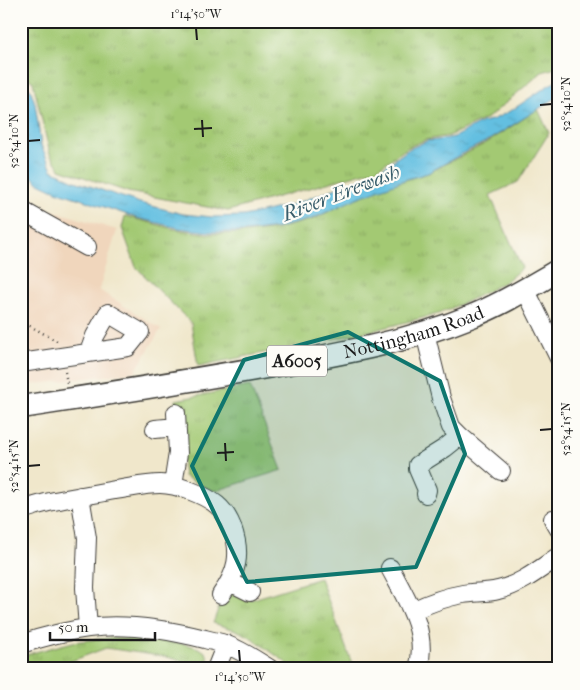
<svg xmlns="http://www.w3.org/2000/svg" width="580" height="690" font-family="'IM FELL French Canon',serif">
<style>
.built{fill:#f0d6bc}
.grass{fill:url(#grass-tufts);stroke:#607248}
.water{fill:url(#water-ripples);stroke:#406e7e}
.lines{fill:none;stroke-linecap:round;stroke-linejoin:round}
.minor-casing{stroke:#3c3a36;stroke-width:20}
.major-casing{stroke:#3c3a36;stroke-width:25}
.path{stroke:#3c3a36;stroke-width:2.5;stroke-dasharray:1 4;stroke-linecap:butt}
.minor{stroke:#fff;stroke-width:18}
.major{stroke:#fff;stroke-width:22}
.marked{fill:#0f766e;fill-opacity:0.2;stroke:#0f766e;stroke-width:4;stroke-linejoin:round}
.ticks{fill:none;stroke:#1c1c1c;stroke-width:2}
.labels{text-anchor:middle;dominant-baseline:central;stroke-width:4.5;stroke-linejoin:round;paint-order:stroke}
.shield{fill:#fdfcf7;stroke:#605f5e;stroke-width:1}
.shield-label{font-size:18px;font-weight:bold;fill:#1c1c1c}
.street-label{font-size:19px;fill:#1c1c1c;stroke:#fdfcf7}
.water-label{font-size:20px;font-style:italic;fill:#385d6b;stroke:#fdfcf7}
.neatline{fill:none;stroke:#1c1c1c;stroke-width:2}
.ticks-label{font-size:12px;text-anchor:middle;fill:#1c1c1c}
</style>
<defs>
<pattern id="grass-tufts" width="24" height="20" patternUnits="userSpaceOnUse" patternTransform="scale(1.25)"><rect width="24" height="20" fill="#a3c973"/><path d="M3 7l-1-3M5 7V3M7 7l1-3M15 17l-1-3M17 17v-4M19 17l1-3" fill="none" stroke="#8cac63"/></pattern>
<pattern id="water-ripples" width="26" height="14" patternUnits="userSpaceOnUse" patternTransform="scale(1.25)"><rect width="26" height="14" fill="#63bfe1"/><path d="M2 4q2-2 4 0t4 0M15 11q2-2 4 0t4 0" fill="none" stroke="#55a4c0"/></pattern>
</defs>
<rect width="100%" height="100%" fill="#fdfcf7"/>
<filter id="ink" filterUnits="userSpaceOnUse"><feTurbulence type="fractalNoise" baseFrequency=".02" numOctaves="2"/><feDisplacementMap in="SourceGraphic" scale="10" xChannelSelector="R" yChannelSelector="G"/><feConvolveMatrix kernelMatrix="1 2 1 2 8 2 1 2 1" color-interpolation-filters="sRGB"/></filter>
<filter id="wash" filterUnits="userSpaceOnUse"><feTurbulence type="fractalNoise" baseFrequency=".0096" numOctaves="4" result="noise"/><feDisplacementMap in="SourceGraphic" scale="20" xChannelSelector="R" yChannelSelector="G"/><feGaussianBlur stdDeviation="1.12" result="paint"/><feColorMatrix in="noise" values="0 0 0 0 0 0 0 0 0 0 0 0 0 0 0 0 0 1.4 0 .05"/><feComposite in="paint" operator="in"/></filter>
<g filter="url(#wash)">
<rect width="100%" height="100%" fill="#f0e7cb"/>
<!-- built -->
<path class="built" d="M21,201L117,230L99,290L161,329L135,372L21,386Z"/>
<!-- grass -->
<path class="grass" d="M21,21H559V67L542,72L489,117L449,136L425,140L407,148L377,169L228,211L128,192L60,169L50,154L33,82L21,72Z
M538,109L549,133L518,182L490,195L522,268L505,282L468,301L438,314L363,333L198,366L191,323L136,267L122,228L125,216L174,229L210,234L246,233L277,229L314,219L355,198L408,179L428,173L488,142Z
M250,386L282,470L215,491L200,485L184,476L176,400Z
M320,578L354,669H295L249,636L236,630L213,623C218,612 220,592 236,593C240,593 246,598 250,600Z
M108,638C126,638 193,640 205,652C209,656 208,661 207,667L167,657L106,648L50,669H21V656L73,642Z"/>
<!-- water -->
<path class="water" d="M21,80L30,88L35,103L41,145L52,170L72,180L140,203L183,214L213,217L244,216L292,205L376,173L409,149L427,141L438,140L454,137L482,122L492,120L512,110L549,85L559,80V96L489,140L465,152L428,173L407,179L357,198L312,219L278,228L245,232H210L178,228L137,218L56,191L37,182L28,172L21,160Z"/>
</g>
<g filter="url(#ink)">
<g class="lines">
<!-- minor casing -->
<g class="minor-casing">
<path id="minor" d="M21,210L87,247
M525,289L559,358
M425,333L441,398L451,427L460,436L501,471
M21,363L128,347L140,332L108,313L95,336L89,352
M155,429L177,427
M173,485L178,453L176,413
M426,494L427,490L418,469V465L445,448L460,436
M80,496L87,538L85,588L88,628
M21,510C32,507 43,503 54,501C74,497 95,494 115,490C130,488 145,484 160,484C177,484 205,495 217,505C224,511 229,519 232,527C242,554 237,573 221,595
M553,519L559,529
M390,568C406,599 429,632 418,669
M230,582L250,592
M412,611C429,603 445,597 463,594C475,592 487,593 498,590C520,585 540,569 559,556
M21,644C43,637 65,631 88,628C125,623 169,630 205,639C212,641 220,642 227,645C243,651 256,660 270,669
M216,669L226,644"/>
</g>
<!-- major casing -->
<g class="major-casing">
<g id="major">
<path id="s1" d="M21,407C107,394 193,380 278,365C344,353 411,341 472,316C503,304 531,286 559,270"/>
</g>
</g>
<!-- path -->
<path class="path" d="M21,321L57,341
M65,372L67,383
M285,664L292,669"/>
<!-- minor -->
<use href="#minor" class="minor"/>
<!-- major -->
<use href="#major" class="major"/>
</g>
</g>
<!-- marked area -->
<path class="marked" d="M348,332L440,381L465,454L416,567L247,582L192,466L244,360Z"/>
<!-- ticks -->
<path class="ticks" d="M196,28L197,40M540,105L552,104M202,120L203,137M194,129L212,128M28,141L40,140M540,430L552,429M225,443L226,461M217,453L234,452M28,466L40,465M239,650L240,662"/>
<g class="labels">
<!-- shield labels -->
<rect class="shield" x="267" y="345.5" width="60" height="31" rx="4"/>
<g class="shield-label">
<text x="297" y="361">A6005</text>
</g>
<!-- street labels -->
<g class="street-label">
<text stroke="none"><textPath href="#s1" startOffset="400">Nottingham Road</textPath></text>
</g>
<!-- water labels -->
<g class="water-label">
<text transform="translate(341 193) rotate(-21)">River Erewash</text>
</g>
</g>
<!-- margin -->
<rect width="580" height="690" fill="none" stroke="#fdfcf7" stroke-width="55"/>
<!-- scale -->
<path d="M50 632v8h105v-8" fill="none" stroke="#1c1c1c" stroke-width="2.5"/>
<text x="58" y="632" font-size="15" fill="#1c1c1c" stroke="#fdfcf7" stroke-width="4" paint-order="stroke">50 m</text>
<rect x="28" y="28" width="524" height="634" class="neatline"/>
<g class="ticks-label">
<text x="196" y="18">1°14'50"W</text>
<text transform="translate(566 104) rotate(-90)" y="4">52°54'10"N</text>
<text transform="translate(14 141) rotate(-90)" y="4">52°54'10"N</text>
<text transform="translate(566 429) rotate(-90)" y="4">52°54'15"N</text>
<text transform="translate(14 466) rotate(-90)" y="4">52°54'15"N</text>
<text x="240" y="681">1°14'50"W</text>
</g>
</svg>
